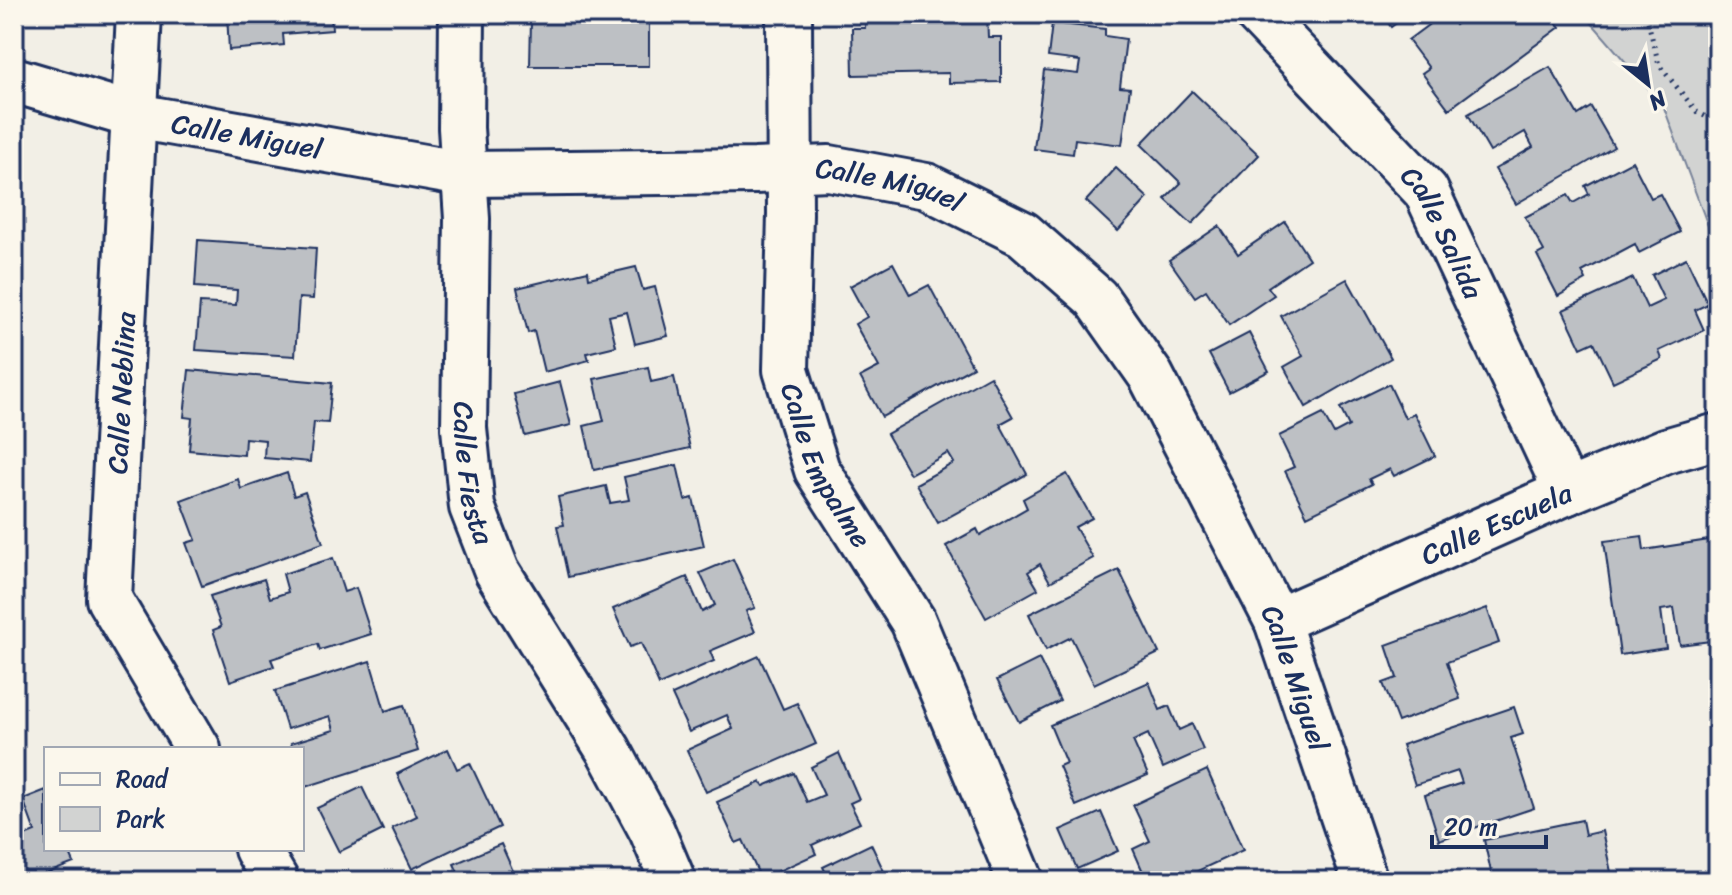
<svg xmlns="http://www.w3.org/2000/svg" width="1732" height="895" font-family="Sriracha,sans-serif">
	<rect width="100%" height="100%" fill="#f2efe6"/>
	<filter id="ink" filterUnits="userSpaceOnUse"><feTurbulence type="fractalNoise" baseFrequency=".0125" numOctaves="2"/><feDisplacementMap in="SourceGraphic" scale="16" xChannelSelector="R" yChannelSelector="G"/><feConvolveMatrix kernelMatrix="1 2 1 2 8 2 1 2 1" color-interpolation-filters="sRGB"/></filter>
	<g filter="url(#ink)">
		<!-- green -->
		<polygon fill="#d2d3d2" stroke="#768198" stroke-width="2" points="1584,14 1718,14 1718,253 1663,105"/>
		<!-- building -->
		<g fill="#bdc0c4" stroke="#1b2f5e" stroke-width="2">
			<polygon points="227,14 331,14 332,30 283,34 284,45 229,50"/>
			<polygon points="578,14 633,14 633,18 649,17 649,66 530,66 531,21 578,21"/>
			<polygon points="865,14 915,14 916,19 934,19 934,14 987,14 988,37 1001,37 1001,82 949,83 949,73 853,75 852,28 865,28"/>
			<polygon points="1382,14 1408,14 1391,27"/>
			<polygon points="1443,14 1448,14 1455,25 1468,14 1550,14 1560,27 1449,109 1422,73 1429,68 1408,40"/>
			<polygon points="1052,23 1105,29 1105,36 1126,39 1120,87 1130,88 1122,145 1075,139 1073,154 1034,149 1044,70 1078,74 1080,61 1048,57"/>
			<polygon points="1550,67 1578,115 1591,107 1614,147 1516,204 1495,169 1533,147 1525,132 1490,152 1468,114"/>
			<polygon points="1192,91 1259,155 1192,224 1165,199 1181,183 1141,144"/>
			<polygon points="1632,161 1651,198 1660,194 1680,232 1639,253 1635,244 1582,272 1586,280 1558,296 1537,255 1544,251 1525,217 1568,195 1573,203 1589,194 1585,186"/>
			<polygon points="1116,168 1148,198 1118,231 1086,201"/>
			<polygon points="1285,222 1309,259 1268,287 1274,295 1229,325 1206,290 1195,297 1169,260 1219,226 1238,254"/>
			<polygon points="198,240 316,248 313,299 299,298 295,356 196,350 200,303 236,305 237,290 195,287"/>
			<polygon points="1686,258 1708,304 1695,310 1704,330 1659,351 1662,359 1613,382 1594,342 1581,348 1563,310 1633,278 1647,308 1664,300 1652,275"/>
			<polygon points="893,263 910,295 929,285 973,367 882,417 860,377 879,367 855,324 867,317 850,286"/>
			<polygon points="636,267 643,290 655,287 668,336 635,344 627,312 609,316 616,346 587,353 589,360 544,372 534,331 528,333 517,288 588,271 589,278"/>
			<polygon points="1347,279 1391,358 1306,407 1284,367 1303,356 1281,316"/>
			<polygon points="1249,333 1269,371 1229,392 1209,354"/>
			<polygon points="648,367 651,382 674,377 690,448 594,470 584,426 604,421 594,379"/>
			<polygon points="189,370 332,383 328,423 314,422 310,462 264,458 265,440 245,438 244,455 189,450 192,418 184,417"/>
			<polygon points="990,376 1013,417 1000,424 1027,474 938,523 916,484 954,463 948,453 910,474 887,434"/>
			<polygon points="560,382 571,425 525,436 514,394"/>
			<polygon points="1389,384 1405,418 1414,413 1435,456 1394,476 1390,469 1369,479 1372,484 1307,516 1285,471 1294,467 1279,436 1323,414 1334,434 1349,426 1340,408"/>
			<polygon points="677,465 685,500 693,498 704,546 568,577 557,526 564,525 558,497 606,486 610,503 629,500 624,477"/>
			<polygon points="287,473 294,496 305,492 323,543 202,586 186,543 196,540 181,500 238,479 241,489"/>
			<polygon points="1067,474 1092,518 1075,527 1093,558 1050,582 1040,564 1028,572 1038,589 986,618 946,546 977,529 980,535 1027,508 1023,499"/>
			<polygon points="1642,536 1644,550 1709,540 1718,602 1718,640 1680,645 1674,608 1661,610 1666,648 1620,655 1604,541"/>
			<polygon points="333,558 344,592 356,588 371,634 320,650 318,644 271,659 274,666 230,681 213,630 221,627 210,596 264,579 270,598 288,592 283,574"/>
			<polygon points="733,559 755,608 746,611 755,632 710,651 714,661 659,685 641,643 630,647 613,609 687,577 702,612 715,605 700,573"/>
			<polygon points="1119,570 1159,653 1094,684 1071,637 1046,650 1029,614"/>
			<polygon points="1487,608 1499,643 1447,662 1460,699 1398,722 1383,683 1397,678 1386,645"/>
			<polygon points="759,656 783,709 797,703 816,744 706,792 687,750 733,729 727,715 689,732 672,695"/>
			<polygon points="1039,659 1060,701 1019,722 997,680"/>
			<polygon points="370,661 385,711 404,705 418,751 305,787 302,778 302,749 293,749 291,743 334,730 330,716 287,729 275,691"/>
			<polygon points="1149,682 1160,710 1169,706 1179,730 1192,724 1203,750 1163,768 1148,734 1133,741 1148,775 1076,806 1059,766 1066,763 1050,725"/>
			<polygon points="1514,707 1523,734 1511,738 1534,808 1439,840 1425,795 1462,783 1458,771 1415,785 1402,745"/>
			<polygon points="448,749 457,769 470,763 500,827 412,869 392,828 417,816 397,774"/>
			<polygon points="839,753 859,799 850,803 860,823 812,845 816,854 761,879 743,840 736,843 717,802 761,782 764,786 794,773 807,802 824,795 811,767"/>
			<polygon points="1207,770 1243,850 1176,881 1147,881 1133,849 1150,841 1133,805"/>
			<polygon points="362,787 383,830 339,852 317,808"/>
			<polygon points="46,790 46,849 68,849 74,863 27,881 14,881 14,821 20,838 35,832 23,799"/>
			<polygon points="1101,812 1118,851 1077,869 1060,830"/>
			<polygon points="1582,820 1585,835 1602,831 1613,881 1516,881 1516,878 1493,881 1484,840"/>
			<polygon points="501,844 517,880 527,875 529,881 462,881 454,864"/>
			<polygon points="871,844 888,880 898,876 900,881 830,881 823,867"/>
		</g>
		<g fill="none" stroke-linecap="round" stroke-linejoin="round">
			<!-- minor casing -->
			<g stroke="#1b2f5e" stroke-width="50">
				<g id="minor">
					<polyline points="139,14 109,599 198,749"/>
					<path id="s1" d="M462 14 461 128 467 219 464 428 472 507 497 571 609 751 652 831 673 881"/>
					<path id="s2" d="M789 14 790 214 786 370 817 470 913 621 1021 881"/>
					<path id="s3" d="M1258 14 1426 191 1567 492"/>
					<path id="s4" d="M14 80 135 116 464 174 755 171 829 168 926 186 1023 234 1096 298 1151 376 1277 621 1365 881"/>
					<path id="s5" d="M1277 621 1567 492 1666 451 1718 436"/>
					<polyline points="257,849 276,881"/>
				</g>
			</g>
			<!-- path -->
			<polyline stroke="#1b2f5e" stroke-width="5" stroke-dasharray="2 6" stroke-linecap="butt" points="1646,14 1659,65 1697,112 1718,123"/>
			<!-- minor -->
			<use href="#minor" stroke="#fbf7ec" stroke-width="44"/>
		</g>
	</g>
	<g text-anchor="middle" stroke-width="8" stroke-linejoin="round" paint-order="stroke">
		<!-- street labels -->
		<g font-size="28" fill="#1b2f5e" stroke="#fbf7ec">
			<text dy="10" stroke="none"><textPath href="#s4" startOffset="240">Calle Miguel</textPath></text>
			<text dy="10" stroke="none"><textPath href="#s4" startOffset="888">Calle Miguel</textPath></text>
			<text dy="10" stroke="none"><textPath href="#s3" startOffset="288">Calle Salida</textPath></text>
			<text transform="translate(121 393) rotate(-87)" y="10">Calle Neblina</text>
			<text dy="10" stroke="none"><textPath href="#s2" startOffset="460">Calle Empalme</textPath></text>
			<text dy="10" stroke="none"><textPath href="#s1" startOffset="460">Calle Fiesta</textPath></text>
			<text dy="10" stroke="none"><textPath href="#s5" startOffset="240">Calle Escuela</textPath></text>
			<text dy="10" stroke="none"><textPath href="#s4" startOffset="1560">Calle Miguel</textPath></text>
		</g>
	</g>
	<!-- margin -->
	<rect width="1732" height="895" fill="none" stroke="#fbf7ec" stroke-width="48"/>
	<rect x="24" y="24" width="1684" height="847" fill="none" stroke="#1b2f5e" stroke-width="3" filter="url(#ink)"/>
	<!-- legend -->
	<rect x="44" y="747" width="260" height="104" fill="#fbf7ec" stroke="#a1a7b3" stroke-width="2"/>
	<rect x="60" y="773" width="40" height="12" fill="#fbf7ec" stroke="#a1a7b3" stroke-width="2"/>
	<text x="116" y="787" font-size="24" fill="#1b2f5e">Road</text>
	<rect x="60" y="807" width="40" height="24" fill="#d2d3d2" stroke="#a1a7b3" stroke-width="2"/>
	<text x="116" y="827" font-size="24" fill="#1b2f5e">Park</text>
	<!-- north arrow -->
	<g transform="translate(1648 84) rotate(150)" stroke="#fbf7ec" stroke-width="6" paint-order="stroke">
	<path d="M0-6L14 30L0 20L-14 30Z" fill="#1b2f5e"/>
	<text y="-12" font-size="22" font-weight="bold" text-anchor="middle" fill="#1b2f5e">N</text>
	</g>
	<!-- scale -->
	<path d="M1432 835v12h114v-12" fill="none" stroke="#1b2f5e" stroke-width="4"/>
	<text x="1444" y="835" font-size="24" fill="#1b2f5e" stroke="#fbf7ec" stroke-width="6" paint-order="stroke">20 m</text>
</svg>
